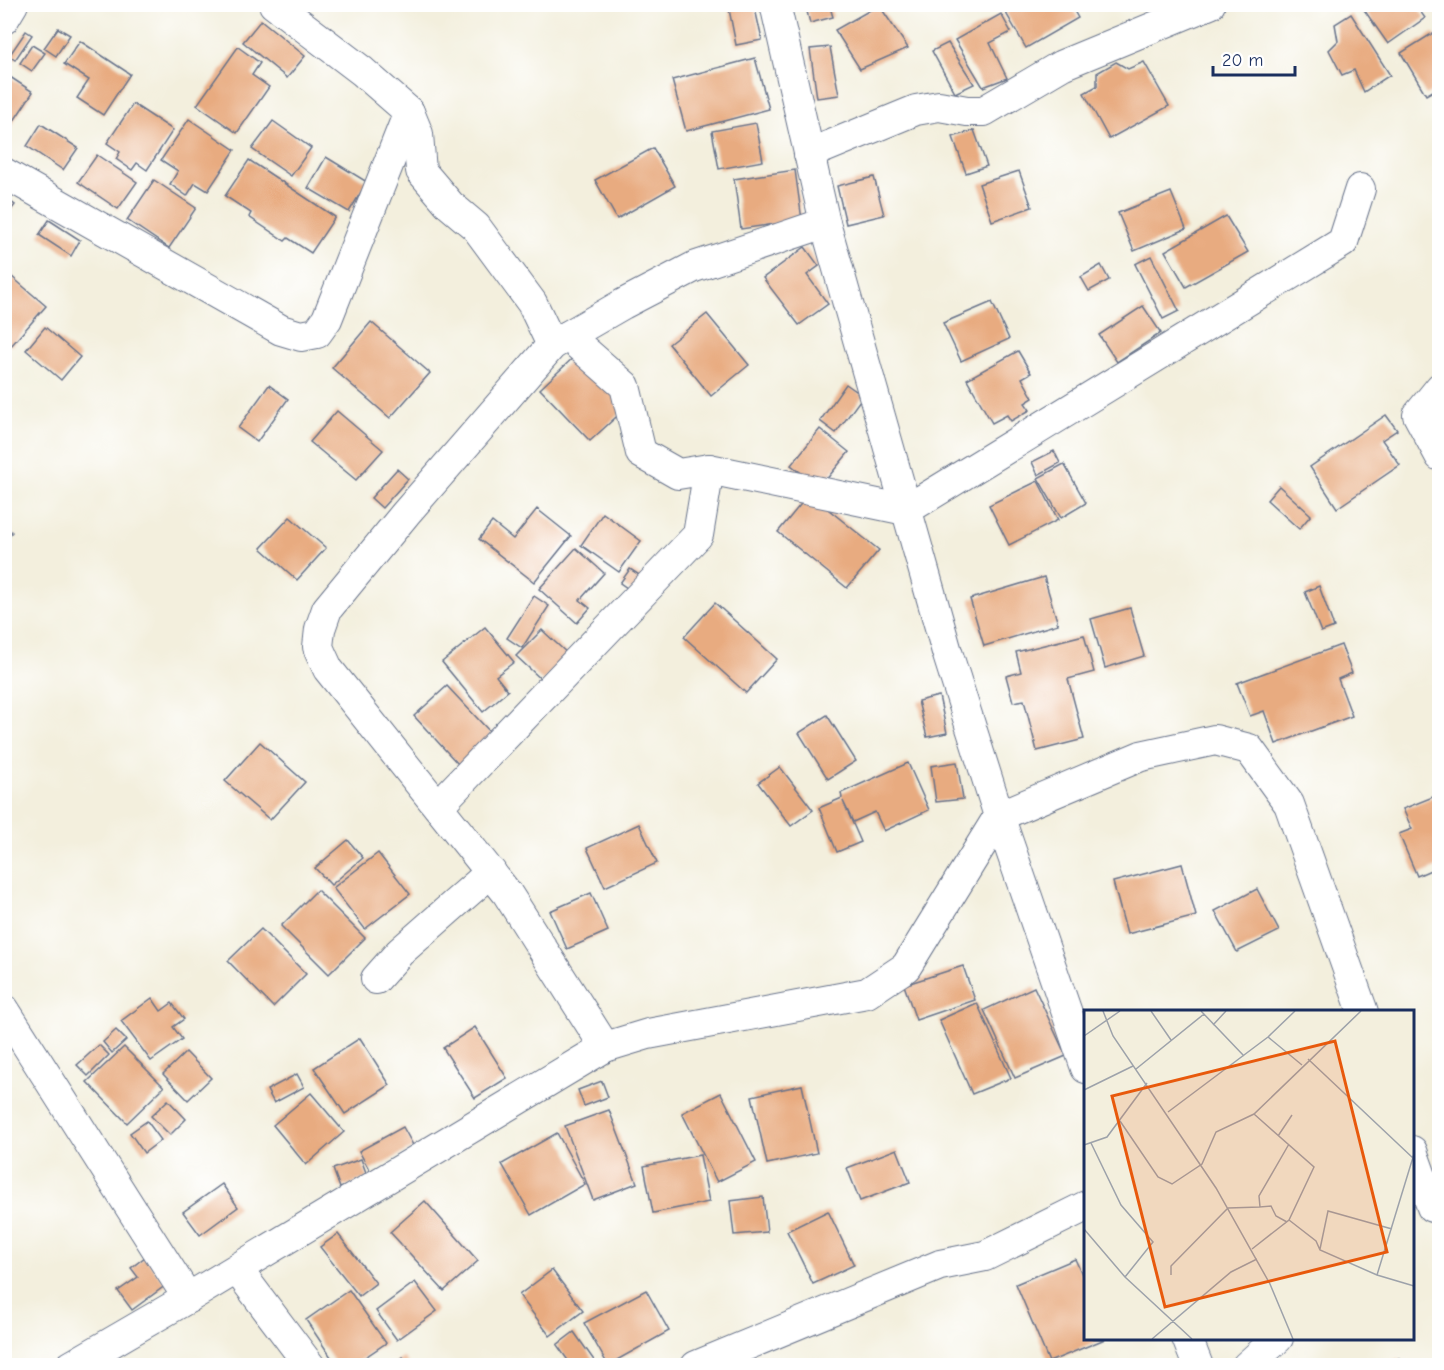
<svg xmlns="http://www.w3.org/2000/svg" width="1444" height="1370" font-family="'Comic Neue',sans-serif">
	<rect width="100%" height="100%" fill="#fff"/>
	<filter id="ink" filterUnits="userSpaceOnUse"><feTurbulence type="fractalNoise" baseFrequency=".0167" numOctaves="2"/><feDisplacementMap in="SourceGraphic" scale="12" xChannelSelector="R" yChannelSelector="G"/><feConvolveMatrix kernelMatrix="1 2 1 2 8 2 1 2 1" color-interpolation-filters="sRGB"/></filter>
	<filter id="wash" filterUnits="userSpaceOnUse"><feTurbulence type="fractalNoise" baseFrequency=".008" numOctaves="4" result="noise"/><feDisplacementMap in="SourceGraphic" scale="24" xChannelSelector="R" yChannelSelector="G"/><feGaussianBlur stdDeviation="1.35" result="paint"/><feColorMatrix in="noise" values="0 0 0 0 0 0 0 0 0 0 0 0 0 0 0 0 0 1.4 0 .05"/><feComposite in="paint" operator="in"/></filter>
	<g filter="url(#wash)">
		<rect width="100%" height="100%" fill="#f3efdd"/>
		<g id="blocks">
			<!-- building -->
			<g fill="#e8ab80">
				<polygon points="728,4 754,4 762,40 736,45"/>
				<polygon points="805,4 829,4 833,17 810,23"/>
				<polygon points="1020,4 1070,4 1078,18 1026,48 1006,13"/>
				<polygon points="1360,4 1415,4 1425,18 1388,44"/>
				<polygon points="879,5 908,48 860,69 835,30"/>
				<polygon points="1001,14 1011,32 990,43 1007,78 983,87 955,40"/>
				<polygon points="1351,14 1390,75 1364,92 1354,70 1342,75 1329,50 1338,41 1335,24"/>
				<polygon points="261,20 305,56 287,78 243,42"/>
				<polygon points="58,28 70,35 56,56 44,48"/>
				<polygon points="26,31 32,35 15,60 9,56"/>
				<polygon points="1433,33 1440,43 1440,87 1426,95 1401,53"/>
				<polygon points="80,41 130,74 103,115 77,98 89,80 64,64"/>
				<polygon points="948,43 974,84 955,93 932,51"/>
				<polygon points="32,45 45,53 32,71 20,63"/>
				<polygon points="238,47 260,63 252,75 269,87 237,133 197,105"/>
				<polygon points="830,47 839,95 817,98 810,49"/>
				<polygon points="755,58 769,109 686,131 672,80"/>
				<polygon points="1116,62 1128,69 1144,62 1169,106 1109,139 1084,93 1097,86 1097,73"/>
				<polygon points="4,73 33,92 6,133 4,132"/>
				<polygon points="133,104 173,130 147,170 137,163 132,170 116,159 120,152 107,143"/>
				<polygon points="189,119 235,150 208,191 195,183 187,196 170,184 178,171 161,160"/>
				<polygon points="273,121 311,148 291,176 252,149"/>
				<polygon points="756,123 763,161 719,169 712,131"/>
				<polygon points="41,124 78,148 63,170 27,146"/>
				<polygon points="974,130 987,166 966,173 953,137"/>
				<polygon points="653,148 675,186 617,219 595,180"/>
				<polygon points="97,155 137,182 118,209 78,182"/>
				<polygon points="326,157 367,182 349,212 308,188"/>
				<polygon points="249,160 335,217 311,253 288,238 285,241 249,217 251,213 225,196"/>
				<polygon points="795,170 802,220 741,229 734,179"/>
				<polygon points="1019,171 1032,207 992,221 979,184"/>
				<polygon points="874,177 884,215 846,224 837,186"/>
				<polygon points="154,180 196,208 169,248 127,220"/>
				<polygon points="1171,192 1186,229 1134,251 1118,213"/>
				<polygon points="4,197 15,205 4,219"/>
				<polygon points="1226,216 1248,252 1186,287 1165,251"/>
				<polygon points="49,220 80,240 71,256 39,235"/>
				<polygon points="805,247 819,266 807,275 828,304 799,325 763,278"/>
				<polygon points="1151,256 1179,311 1163,319 1135,264"/>
				<polygon points="1101,265 1109,280 1089,291 1081,277"/>
				<polygon points="4,270 46,306 11,346 4,340"/>
				<polygon points="992,302 1009,339 961,361 943,323"/>
				<polygon points="1143,306 1161,333 1117,362 1099,335"/>
				<polygon points="707,314 749,365 711,396 669,344"/>
				<polygon points="371,322 430,373 390,418 332,368"/>
				<polygon points="45,327 80,357 61,380 26,350"/>
				<polygon points="1018,351 1031,373 1022,378 1033,398 1025,403 1030,410 1011,421 1007,415 992,423 967,379"/>
				<polygon points="577,354 627,407 590,441 540,389"/>
				<polygon points="846,384 863,396 836,433 820,421"/>
				<polygon points="269,385 288,399 257,442 238,428"/>
				<polygon points="337,411 383,450 356,480 310,442"/>
				<polygon points="1386,415 1397,430 1382,440 1400,465 1337,508 1310,467"/>
				<polygon points="820,429 849,452 820,487 791,465"/>
				<polygon points="1054,451 1060,463 1038,475 1032,462"/>
				<polygon points="1064,464 1086,503 1061,518 1038,478"/>
				<polygon points="397,469 408,479 382,508 371,498"/>
				<polygon points="1038,481 1058,520 1009,545 989,505"/>
				<polygon points="1279,486 1311,515 1299,529 1267,500"/>
				<polygon points="809,494 879,550 847,588 778,532"/>
				<polygon points="537,509 571,536 534,582 479,539 492,522 513,539"/>
				<polygon points="603,513 641,541 619,572 581,545"/>
				<polygon points="290,517 326,548 297,580 261,548"/>
				<polygon points="4,525 12,532 4,541"/>
				<polygon points="576,548 604,573 580,600 590,608 577,623 539,589"/>
				<polygon points="630,569 647,580 637,595 620,583"/>
				<polygon points="1044,577 1058,624 984,646 970,599"/>
				<polygon points="1319,586 1334,627 1321,632 1305,592"/>
				<polygon points="534,596 549,606 522,648 507,638"/>
				<polygon points="715,603 777,659 746,693 684,637"/>
				<polygon points="1130,608 1144,656 1105,668 1091,619"/>
				<polygon points="485,627 514,662 496,676 508,691 483,712 442,662"/>
				<polygon points="542,630 569,655 543,681 516,656"/>
				<polygon points="1084,635 1094,672 1068,679 1084,739 1037,751 1024,700 1013,702 1006,676 1021,672 1016,652"/>
				<polygon points="1341,645 1352,673 1338,679 1352,716 1276,744 1264,711 1250,716 1237,683"/>
				<polygon points="447,686 492,734 459,765 414,716"/>
				<polygon points="939,696 947,733 927,737 918,701"/>
				<polygon points="827,715 856,761 828,779 799,733"/>
				<polygon points="260,742 305,782 270,820 225,781"/>
				<polygon points="957,762 963,799 936,802 931,766"/>
				<polygon points="908,763 929,810 884,831 875,812 853,822 843,801 861,842 837,852 819,808 842,798 841,793"/>
				<polygon points="780,767 813,810 791,826 758,783"/>
				<polygon points="1440,794 1440,866 1417,876 1399,834 1412,829 1403,809"/>
				<polygon points="639,824 657,863 605,887 587,848"/>
				<polygon points="348,840 363,858 331,885 315,868"/>
				<polygon points="378,853 410,894 365,929 333,888"/>
				<polygon points="1182,864 1196,916 1127,934 1113,882"/>
				<polygon points="1257,889 1279,931 1237,952 1215,911"/>
				<polygon points="317,890 365,938 329,974 281,926"/>
				<polygon points="591,893 608,931 567,949 550,911"/>
				<polygon points="261,929 306,974 273,1007 228,961"/>
				<polygon points="963,966 975,1000 916,1020 904,985"/>
				<polygon points="1034,987 1066,1056 1015,1078 984,1010"/>
				<polygon points="152,998 161,1011 172,1003 184,1019 173,1027 182,1039 151,1061 121,1021"/>
				<polygon points="977,1003 1011,1078 972,1094 939,1020"/>
				<polygon points="475,1027 507,1078 475,1098 443,1048"/>
				<polygon points="116,1030 126,1040 112,1053 103,1042"/>
				<polygon points="360,1038 390,1085 345,1114 314,1068"/>
				<polygon points="99,1045 109,1055 88,1076 77,1065"/>
				<polygon points="124,1047 164,1087 127,1123 87,1082"/>
				<polygon points="186,1052 211,1078 188,1100 163,1074"/>
				<polygon points="297,1074 304,1087 274,1103 267,1090"/>
				<polygon points="602,1081 608,1097 584,1106 578,1090"/>
				<polygon points="802,1085 817,1153 767,1164 752,1096"/>
				<polygon points="311,1093 344,1132 306,1165 273,1125"/>
				<polygon points="721,1093 756,1162 717,1182 682,1113"/>
				<polygon points="168,1100 186,1119 170,1135 151,1116"/>
				<polygon points="609,1110 637,1183 593,1200 565,1126"/>
				<polygon points="147,1121 161,1140 144,1153 130,1133"/>
				<polygon points="403,1127 414,1147 370,1171 359,1151"/>
				<polygon points="557,1133 585,1184 531,1215 502,1164"/>
				<polygon points="897,1149 910,1182 860,1201 847,1168"/>
				<polygon points="700,1155 709,1202 653,1213 644,1166"/>
				<polygon points="361,1159 368,1178 340,1188 333,1169"/>
				<polygon points="222,1184 238,1207 200,1235 183,1212"/>
				<polygon points="763,1197 767,1232 734,1235 730,1201"/>
				<polygon points="425,1201 478,1261 444,1291 390,1232"/>
				<polygon points="828,1211 854,1265 813,1284 787,1231"/>
				<polygon points="338,1234 376,1283 359,1296 320,1247"/>
				<polygon points="145,1257 166,1285 132,1310 118,1291 138,1277 131,1268"/>
				<polygon points="1075,1259 1086,1283 1086,1338 1105,1339 1049,1362 1016,1284"/>
				<polygon points="552,1270 583,1311 550,1336 519,1295"/>
				<polygon points="415,1282 437,1311 397,1340 376,1311"/>
				<polygon points="349,1290 386,1343 352,1366 337,1366 306,1320"/>
				<polygon points="646,1290 669,1331 608,1365 584,1323"/>
				<polygon points="574,1332 598,1366 572,1366 557,1345"/>
				<polygon points="403,1357 410,1366 392,1366"/>
				<polygon points="1399,1358 1402,1365 1383,1365"/>
			</g>
		</g>
	</g>
	<g filter="url(#ink)">
		<use href="#blocks" fill-opacity="0" stroke="#67728a" stroke-width="1.5"/>
		<g fill="none" stroke-linecap="round" stroke-linejoin="round">
			<!-- minor casing -->
			<g stroke="#67728a" stroke-width="32">
				<g id="minor">
					<polyline points="274,4 362,71 409,112 418,134 421,171 450,205 476,227 532,303 552,345"/>
					<polyline points="775,4 825,223 947,652 999,816 1086,1068"/>
					<polyline points="4,19 13,4"/>
					<polyline points="809,154 916,110 939,106 967,111 984,111 1062,65 1210,4"/>
					<polyline points="4,173 281,330 301,336 317,333 327,319 409,112"/>
					<polyline points="1440,388 1418,415 1440,456"/>
					<polyline points="709,469 906,510 1343,242 1360,189"/>
					<polyline points="438,806 698,535 709,469 678,474 641,453 625,386 568,336"/>
					<polyline points="376,979 400,952 491,872"/>
					<polyline points="4,1009 188,1298"/>
					<polyline points="605,1047 507,893 328,669 318,647 320,629 327,609 406,513 552,345 623,304 694,267 825,223"/>
					<polyline points="1412,1151 1432,1207"/>
					<polyline points="237,1269 310,1366"/>
					<polyline points="1187,1338 1198,1366"/>
					<polyline points="71,1366 188,1298 605,1047 648,1034 867,993 906,967 999,816 1141,756 1215,740 1249,749 1289,804 1363,1012"/>
					<polyline points="696,1366 940,1265 985,1256 1086,1206"/>
					<polyline points="1247,1366 1278,1338"/>
				</g>
			</g>
			<!-- minor -->
			<use href="#minor" stroke="#fff" stroke-width="30"/>
		</g>
	</g>
	<!-- overview -->
	<g transform="translate(1084 1010)">
		<rect width="330" height="330" fill="#f3efdd"/>
		<path fill="none" stroke="#9da2aa" stroke-width="1.5" d="M19 1 29 26 132 178 186 274 209 329M67 1 87 30M117 1 160 46M129 15 142 1M0 26 36 1M184 27 218 55M224 49 330 149M52 59 120 4M0 80 49 56M84 102 184 27 211 1M36 111 74 167 88 174 118 154 132 122 170 104 277 1M194 126 208 105M7 133 37 195 69 232 41 267M0 135 23 127 63 73M205 210 232 231 236 240 293 265 330 276M203 212 192 206 187 196 176 197 175 186 205 134M0 219 41 267 108 329M168 239 205 210 230 157 170 104M236 239 244 201 308 219M87 265V256L144 198 176 197M293 265 330 144M68 329 147 262 173 249"/>
		<path fill="#e8590c" fill-opacity="0.15" stroke="#e8590c" stroke-width="3" d="M251 31 303 242 81 297 28 86Z"/>
		<rect width="330" height="330" fill="none" stroke="#1b2f5e" stroke-width="3"/>
	</g>
	<!-- margin -->
	<rect width="1444" height="1370" fill="none" stroke="#fff" stroke-width="24"/>
	<!-- scale -->
	<path d="M1213 66v9h82v-9" fill="none" stroke="#1b2f5e" stroke-width="3"/>
	<text x="1222" y="66" font-size="18" fill="#1b2f5e" stroke="#ffffff" stroke-width="4.5" paint-order="stroke">20 m</text>
</svg>
